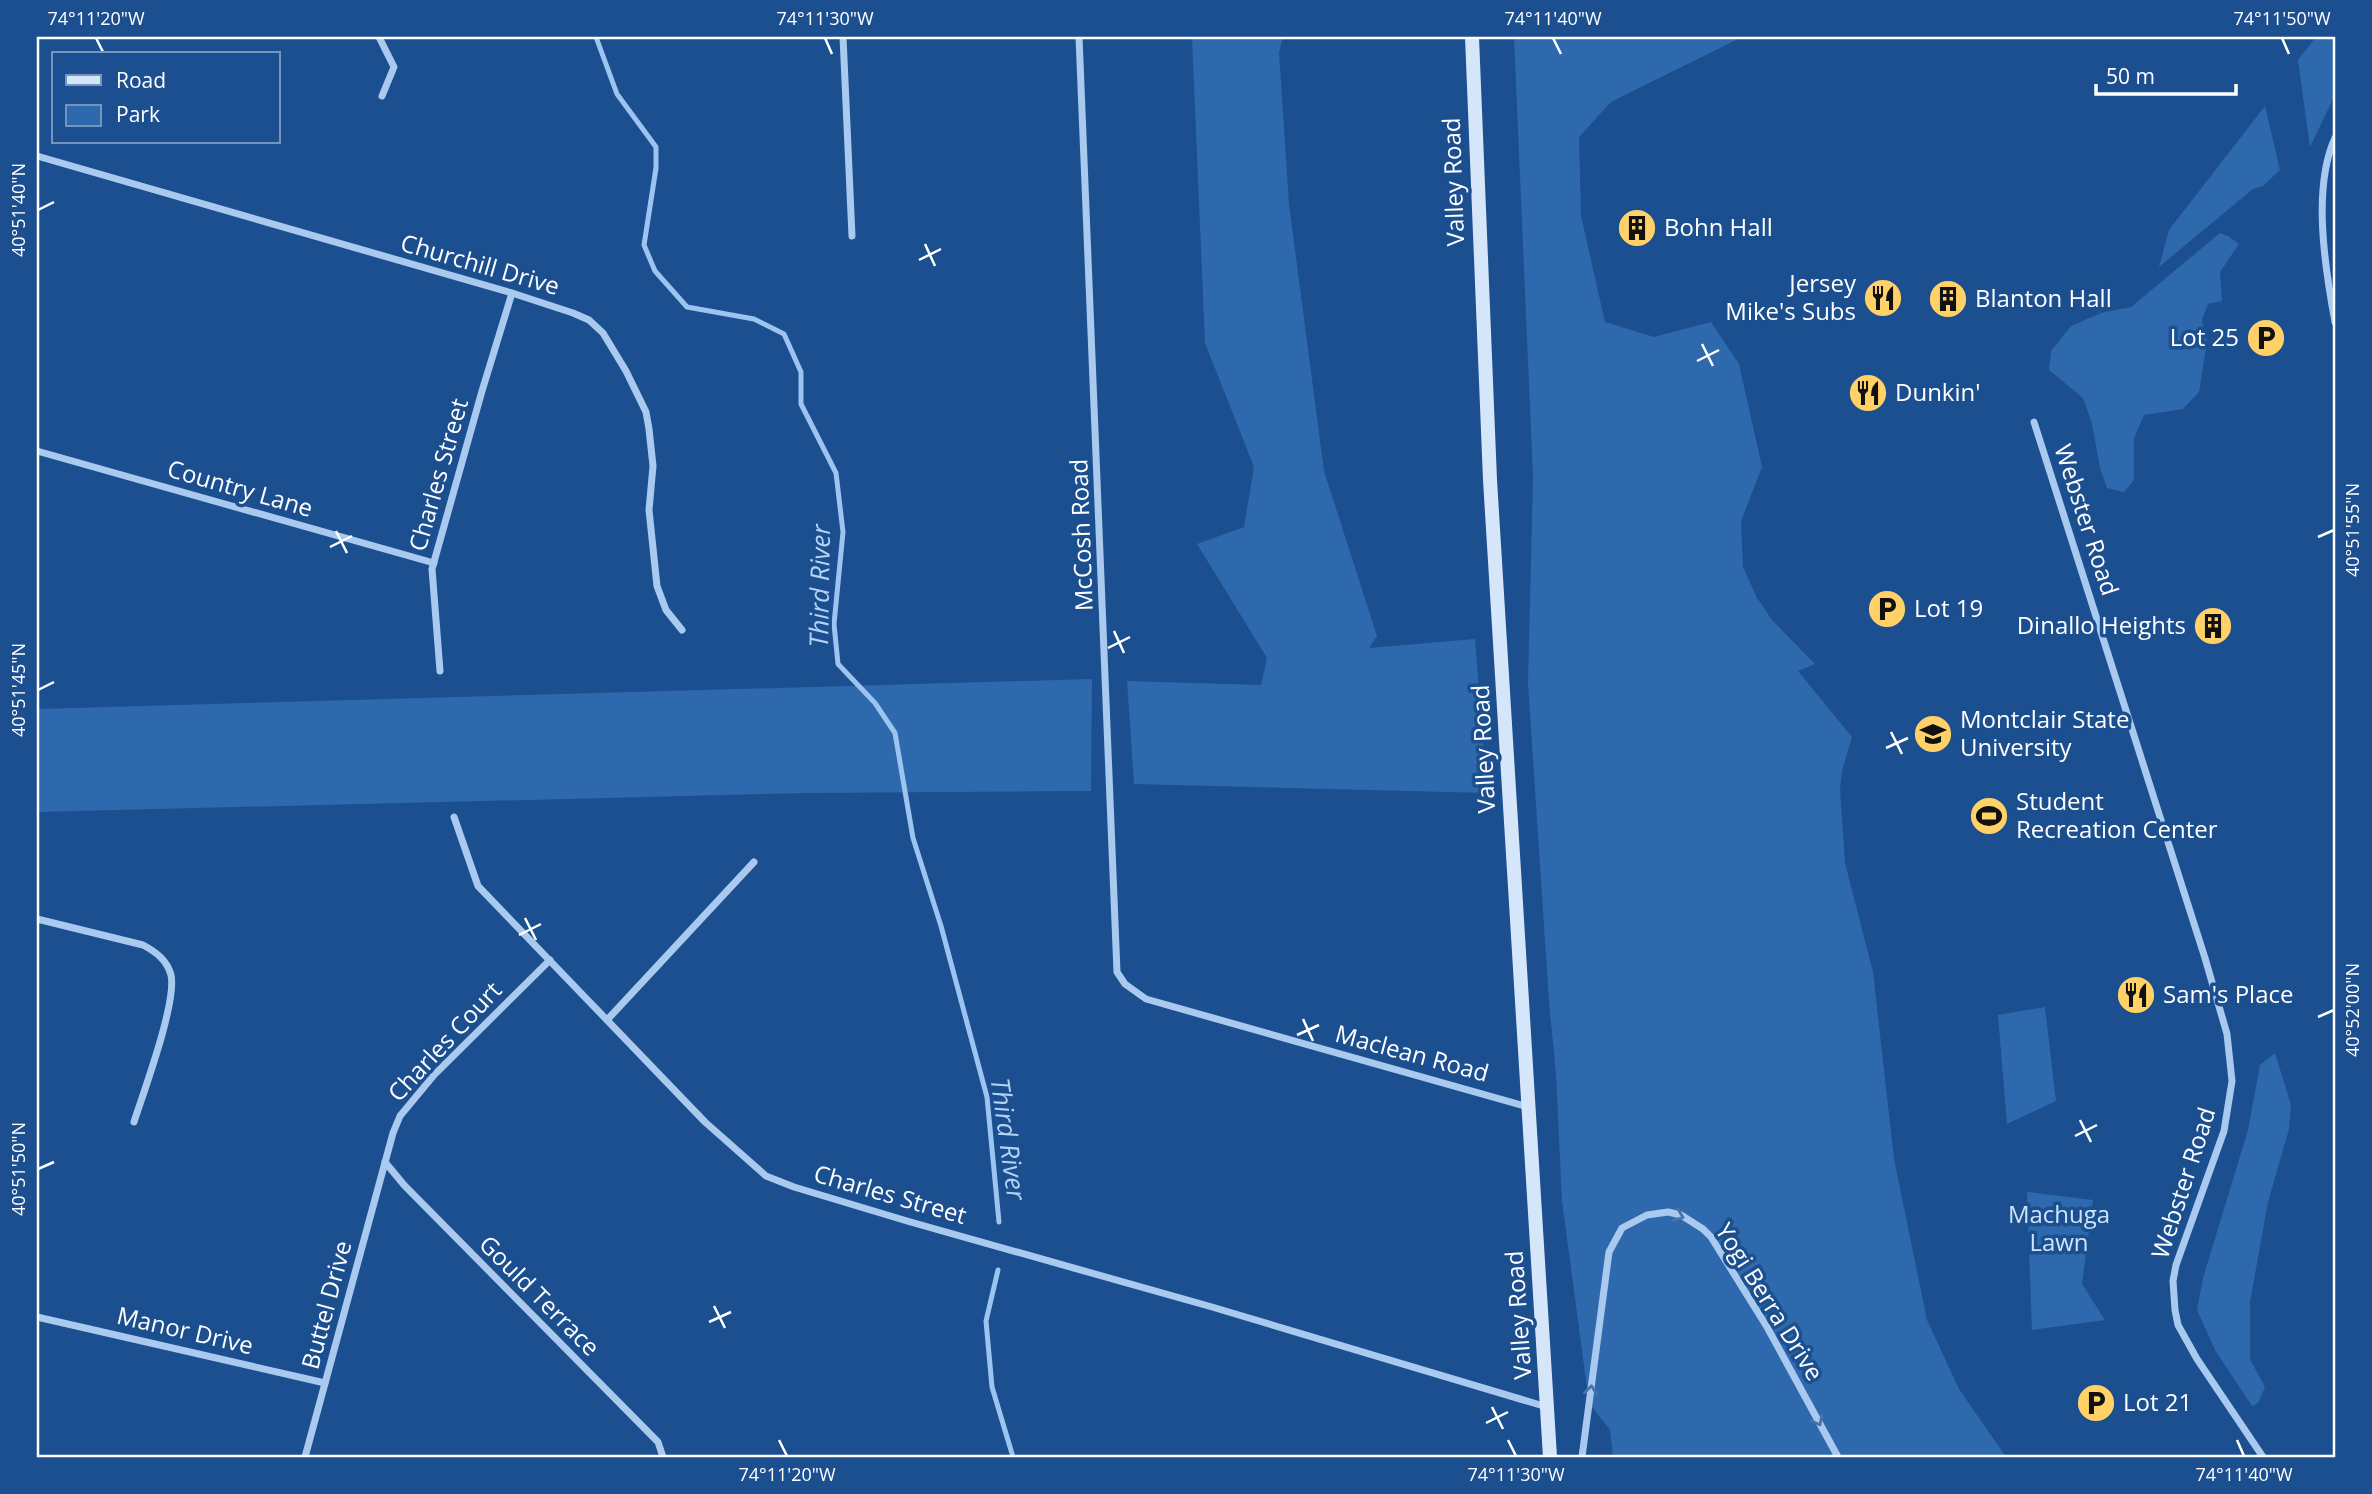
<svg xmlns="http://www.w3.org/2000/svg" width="2372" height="1494" font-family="'Open Sans',sans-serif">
	<rect width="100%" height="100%" fill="#1b4f8f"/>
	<!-- green -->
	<g fill="#2e69ad">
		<polygon points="1192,37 1283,37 1279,52 1289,204 1324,471 1377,636 1369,648 1475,639 1487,793 1134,784 1127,681 1261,685 1267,658 1197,544 1244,527 1254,467 1205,343"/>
		<polygon points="1514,37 1742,37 1611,102 1579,137 1581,216 1605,322 1654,337 1711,322 1739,364 1762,467 1741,521 1743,567 1757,598 1772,620 1815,664 1798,671 1852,737 1842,771 1840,789 1845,863 1873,972 1894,1159 1927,1320 1959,1389 2006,1457 1613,1457 1610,1430 1589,1403 1562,1201 1556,1074 1549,1002 1528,683 1533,477"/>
		<polygon points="2316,37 2335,37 2335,95 2310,147 2298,60"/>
		<polygon points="2265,106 2280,170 2263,186 2253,189 2159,267 2169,230"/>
		<polygon points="2220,233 2228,236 2239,244 2220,272 2222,301 2208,304 2202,320 2207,342 2199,392 2183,409 2144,415 2134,438 2134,480 2124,492 2107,488 2100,468 2092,424 2083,398 2049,370 2051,351 2071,326 2101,313 2131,307"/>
		<polygon points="1092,679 1091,791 807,793 37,812 37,709"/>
		<polygon points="2045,1007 2056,1101 2007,1124 1998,1015"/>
		<polygon points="2275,1053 2291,1105 2289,1129 2268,1202 2250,1302 2250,1359 2265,1387 2258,1403 2252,1406 2215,1350 2197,1310 2203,1278 2248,1130 2260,1065"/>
		<polygon points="2027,1192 2093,1200 2082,1284 2105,1320 2032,1330"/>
	</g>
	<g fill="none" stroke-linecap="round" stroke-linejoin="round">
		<!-- stream -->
		<g stroke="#9cc4f0" stroke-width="5">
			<polyline points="596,37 617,94 656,147 656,168 644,245 655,271 687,307 754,319 784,334 801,372 801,404 836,473 843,532 834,624 838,664 875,703 895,733 913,838 941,926 987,1097 999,1222"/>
			<polyline points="998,1270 986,1321 992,1387 1013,1457"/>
		</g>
		<!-- minor -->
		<g stroke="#a9c9ee" stroke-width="7">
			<polyline points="379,37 394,67 382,96"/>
			<polyline points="843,37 852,236"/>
			<polyline points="1079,37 1117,972 1125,984 1146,999 1528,1107"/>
			<path d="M2335 138C2312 188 2325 268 2335 322"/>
			<polyline points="37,156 512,293 573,313 589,320 603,333 626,371 646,412 649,429 653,466 649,510 657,586 666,610 682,630"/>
			<polyline points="2034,422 2205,958 2227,1034 2232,1081 2224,1131 2176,1265 2173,1281 2175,1310 2178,1325 2197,1359 2263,1457"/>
			<polyline points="37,451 434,563"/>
			<polyline points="440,671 432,569 482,391 512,293"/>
			<polyline points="454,817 478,886 705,1122 766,1176 794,1187 907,1221 1212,1307 1547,1407"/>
			<path d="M37 919 143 945C156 952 167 960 171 975 177 1002 144 1091 134 1122"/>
			<polyline points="608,1019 754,862"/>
			<polyline points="385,1162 404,1185 658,1442 663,1457"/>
			<polyline points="37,1317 325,1383"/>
			<polyline points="305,1457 393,1133 400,1116 434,1075 550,960"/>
			<polyline points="1582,1457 1609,1252 1622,1228 1647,1215 1668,1212 1681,1215 1703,1229 1711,1237 1767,1327 1838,1457"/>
		</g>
		<!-- secondary -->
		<polyline stroke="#d6e6fa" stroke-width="14" points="1472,37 1490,480 1550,1457"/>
	</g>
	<!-- one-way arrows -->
	<defs><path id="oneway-chevron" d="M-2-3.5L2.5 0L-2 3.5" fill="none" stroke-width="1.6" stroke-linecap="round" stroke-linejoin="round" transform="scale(1.75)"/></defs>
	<g stroke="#4674ac">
		<use href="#oneway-chevron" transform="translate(1679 1216) rotate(21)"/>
		<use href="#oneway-chevron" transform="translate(1591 1390) rotate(-83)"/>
		<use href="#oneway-chevron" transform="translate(1818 1421) rotate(62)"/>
	</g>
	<!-- ticks -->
	<path fill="none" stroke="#fff" stroke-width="2.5" d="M96 38 104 54M825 38 832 54M1553 38 1561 54M2282 38 2289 54M38 210 54 202M925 244 935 266M919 260 941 249M1702 344 1713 366M1697 361 1719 350M336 531 347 553M2318 537 2334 530M330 547 352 536M1114 631 1124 653M1108 648 1130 637M38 690 54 682M1891 732 1902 754M1886 748 1908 738M525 918 536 940M519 935 541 924M2318 1017 2334 1010M1303 1019 1313 1041M1297 1035 1319 1025M2080 1120 2091 1142M2075 1136 2097 1125M38 1169 54 1162M714 1306 725 1328M709 1322 731 1312M1492 1407 1503 1429M1486 1423 1508 1412M779 1440 787 1456M1508 1440 1516 1456M2237 1440 2244 1456"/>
	<!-- icons -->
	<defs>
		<g id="building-disc" transform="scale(2.0125)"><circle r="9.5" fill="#ffd166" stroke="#1b4f8f"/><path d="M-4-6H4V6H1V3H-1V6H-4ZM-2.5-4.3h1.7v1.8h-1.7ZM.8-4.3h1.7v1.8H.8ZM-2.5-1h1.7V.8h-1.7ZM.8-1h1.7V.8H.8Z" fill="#111"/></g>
		<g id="restaurant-disc" transform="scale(2.0125)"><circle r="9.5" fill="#ffd166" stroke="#1b4f8f"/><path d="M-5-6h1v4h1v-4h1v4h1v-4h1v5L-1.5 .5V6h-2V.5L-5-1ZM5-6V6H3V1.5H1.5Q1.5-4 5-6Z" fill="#111"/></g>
		<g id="parking-disc" transform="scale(2.0125)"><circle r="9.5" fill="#ffd166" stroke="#1b4f8f"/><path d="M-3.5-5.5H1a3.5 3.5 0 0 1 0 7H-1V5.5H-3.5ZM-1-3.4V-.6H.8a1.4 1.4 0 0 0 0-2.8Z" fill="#111"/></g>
		<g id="university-disc" transform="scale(2.0125)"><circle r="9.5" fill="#ffd166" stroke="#1b4f8f"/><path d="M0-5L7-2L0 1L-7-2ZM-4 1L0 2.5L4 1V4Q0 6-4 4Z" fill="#111"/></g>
		<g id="stadium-disc" transform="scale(2.0125)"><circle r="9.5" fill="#ffd166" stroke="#1b4f8f"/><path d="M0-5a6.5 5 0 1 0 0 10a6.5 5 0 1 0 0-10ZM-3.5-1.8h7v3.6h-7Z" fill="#111"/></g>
	</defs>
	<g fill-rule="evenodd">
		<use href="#building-disc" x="1637" y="228"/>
		<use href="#restaurant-disc" x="1883" y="298"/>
		<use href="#building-disc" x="1948" y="299"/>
		<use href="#parking-disc" x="2266" y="338"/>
		<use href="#restaurant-disc" x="1868" y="393"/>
		<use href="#parking-disc" x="1887" y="609"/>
		<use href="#building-disc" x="2213" y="626"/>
		<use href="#university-disc" x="1933" y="734"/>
		<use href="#stadium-disc" x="1989" y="816"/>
		<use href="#restaurant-disc" x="2136" y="995"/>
		<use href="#parking-disc" x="2096" y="1403"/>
	</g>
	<g text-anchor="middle" stroke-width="7" stroke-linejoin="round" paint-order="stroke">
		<!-- street labels -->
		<g font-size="24" fill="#fff" stroke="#1b4f8f">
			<text transform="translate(1454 182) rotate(-92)" y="8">Valley Road</text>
			<text transform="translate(480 265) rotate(16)" y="8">Churchill Drive</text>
			<text transform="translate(439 475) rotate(-74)" y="8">Charles Street</text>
			<text transform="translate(240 489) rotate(16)" y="8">Country Lane</text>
			<text transform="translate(2086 520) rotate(72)" y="8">Webster Road</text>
			<text transform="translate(1082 535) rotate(-92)" y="8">McCosh Road</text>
			<text transform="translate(1484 749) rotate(-93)" y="8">Valley Road</text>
			<text transform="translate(445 1042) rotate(-47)" y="8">Charles Court</text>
			<text transform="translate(1412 1054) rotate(15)" y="8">Maclean Road</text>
			<text transform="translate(2184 1183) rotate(-72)" y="8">Webster Road</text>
			<text transform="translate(890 1195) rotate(16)" y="8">Charles Street</text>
			<text transform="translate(539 1296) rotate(45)" y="8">Gould Terrace</text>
			<text transform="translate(1769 1302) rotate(58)" y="8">Yogi Berra Drive</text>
			<text transform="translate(327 1305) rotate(-75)" y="8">Buttel Drive</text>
			<text transform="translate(1519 1315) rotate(-94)" y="8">Valley Road</text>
			<text transform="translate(185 1331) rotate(13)" y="8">Manor Drive</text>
		</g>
		<!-- poi labels -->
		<g font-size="24" fill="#fff" stroke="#1b4f8f" text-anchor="start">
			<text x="1664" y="236">Bohn Hall</text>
			<text x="1856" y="292" text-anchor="end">Jersey<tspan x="1856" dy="28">Mike's Subs</tspan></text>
			<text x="1975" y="307">Blanton Hall</text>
			<text x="2239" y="346" text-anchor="end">Lot 25</text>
			<text x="1895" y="401">Dunkin'</text>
			<text x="1914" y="617">Lot 19</text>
			<text x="2186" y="634" text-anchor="end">Dinallo Heights</text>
			<text x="1960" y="728">Montclair State<tspan x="1960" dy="28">University</tspan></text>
			<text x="2016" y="810">Student<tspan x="2016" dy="28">Recreation Center</tspan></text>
			<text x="2163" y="1003">Sam's Place</text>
			<text x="2123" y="1411">Lot 21</text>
		</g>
		<!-- park labels -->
		<g font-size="24" fill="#cfe3fa" stroke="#1b4f8f">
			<text x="2059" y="1223">Machuga<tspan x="2059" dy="28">Lawn</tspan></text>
		</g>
		<!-- water labels -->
		<g font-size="26" font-style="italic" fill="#b5d3f5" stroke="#1b4f8f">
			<text transform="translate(820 586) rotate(-89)" y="9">Third River</text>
			<text transform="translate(1008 1139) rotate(82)" y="9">Third River</text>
		</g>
	</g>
	<!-- border -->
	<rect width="2372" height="1494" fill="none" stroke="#1b4f8f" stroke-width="77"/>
	<!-- legend -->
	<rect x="52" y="52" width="228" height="91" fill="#1b4f8f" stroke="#7695bc" stroke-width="2"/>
	<rect x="66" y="75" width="35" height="10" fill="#d6e6fa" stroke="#7695bc" stroke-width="2"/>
	<text x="116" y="88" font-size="21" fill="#ffffff">Road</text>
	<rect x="66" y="105" width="35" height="21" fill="#2e69ad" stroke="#7695bc" stroke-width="2"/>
	<text x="116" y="122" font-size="21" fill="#ffffff">Park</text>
	<!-- scale -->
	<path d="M2096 84v10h140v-10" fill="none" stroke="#ffffff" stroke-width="3.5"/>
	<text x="2106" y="84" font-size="21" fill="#ffffff" stroke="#1b4f8f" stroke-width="5" paint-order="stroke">50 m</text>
	<rect x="38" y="38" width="2296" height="1418" fill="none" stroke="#fff" stroke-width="2.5"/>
	<g font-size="18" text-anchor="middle" fill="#fff">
		<text x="96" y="25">74°11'20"W</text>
		<text x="825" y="25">74°11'30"W</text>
		<text x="1553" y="25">74°11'40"W</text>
		<text x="2282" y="25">74°11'50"W</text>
		<text transform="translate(19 210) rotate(-90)" y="6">40°51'40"N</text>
		<text transform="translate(2353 530) rotate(-90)" y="6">40°51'55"N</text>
		<text transform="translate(19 690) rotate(-90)" y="6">40°51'45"N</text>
		<text transform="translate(2353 1010) rotate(-90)" y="6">40°52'00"N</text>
		<text transform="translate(19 1169) rotate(-90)" y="6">40°51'50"N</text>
		<text x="787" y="1481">74°11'20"W</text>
		<text x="1516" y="1481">74°11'30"W</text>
		<text x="2244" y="1481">74°11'40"W</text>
	</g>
</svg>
